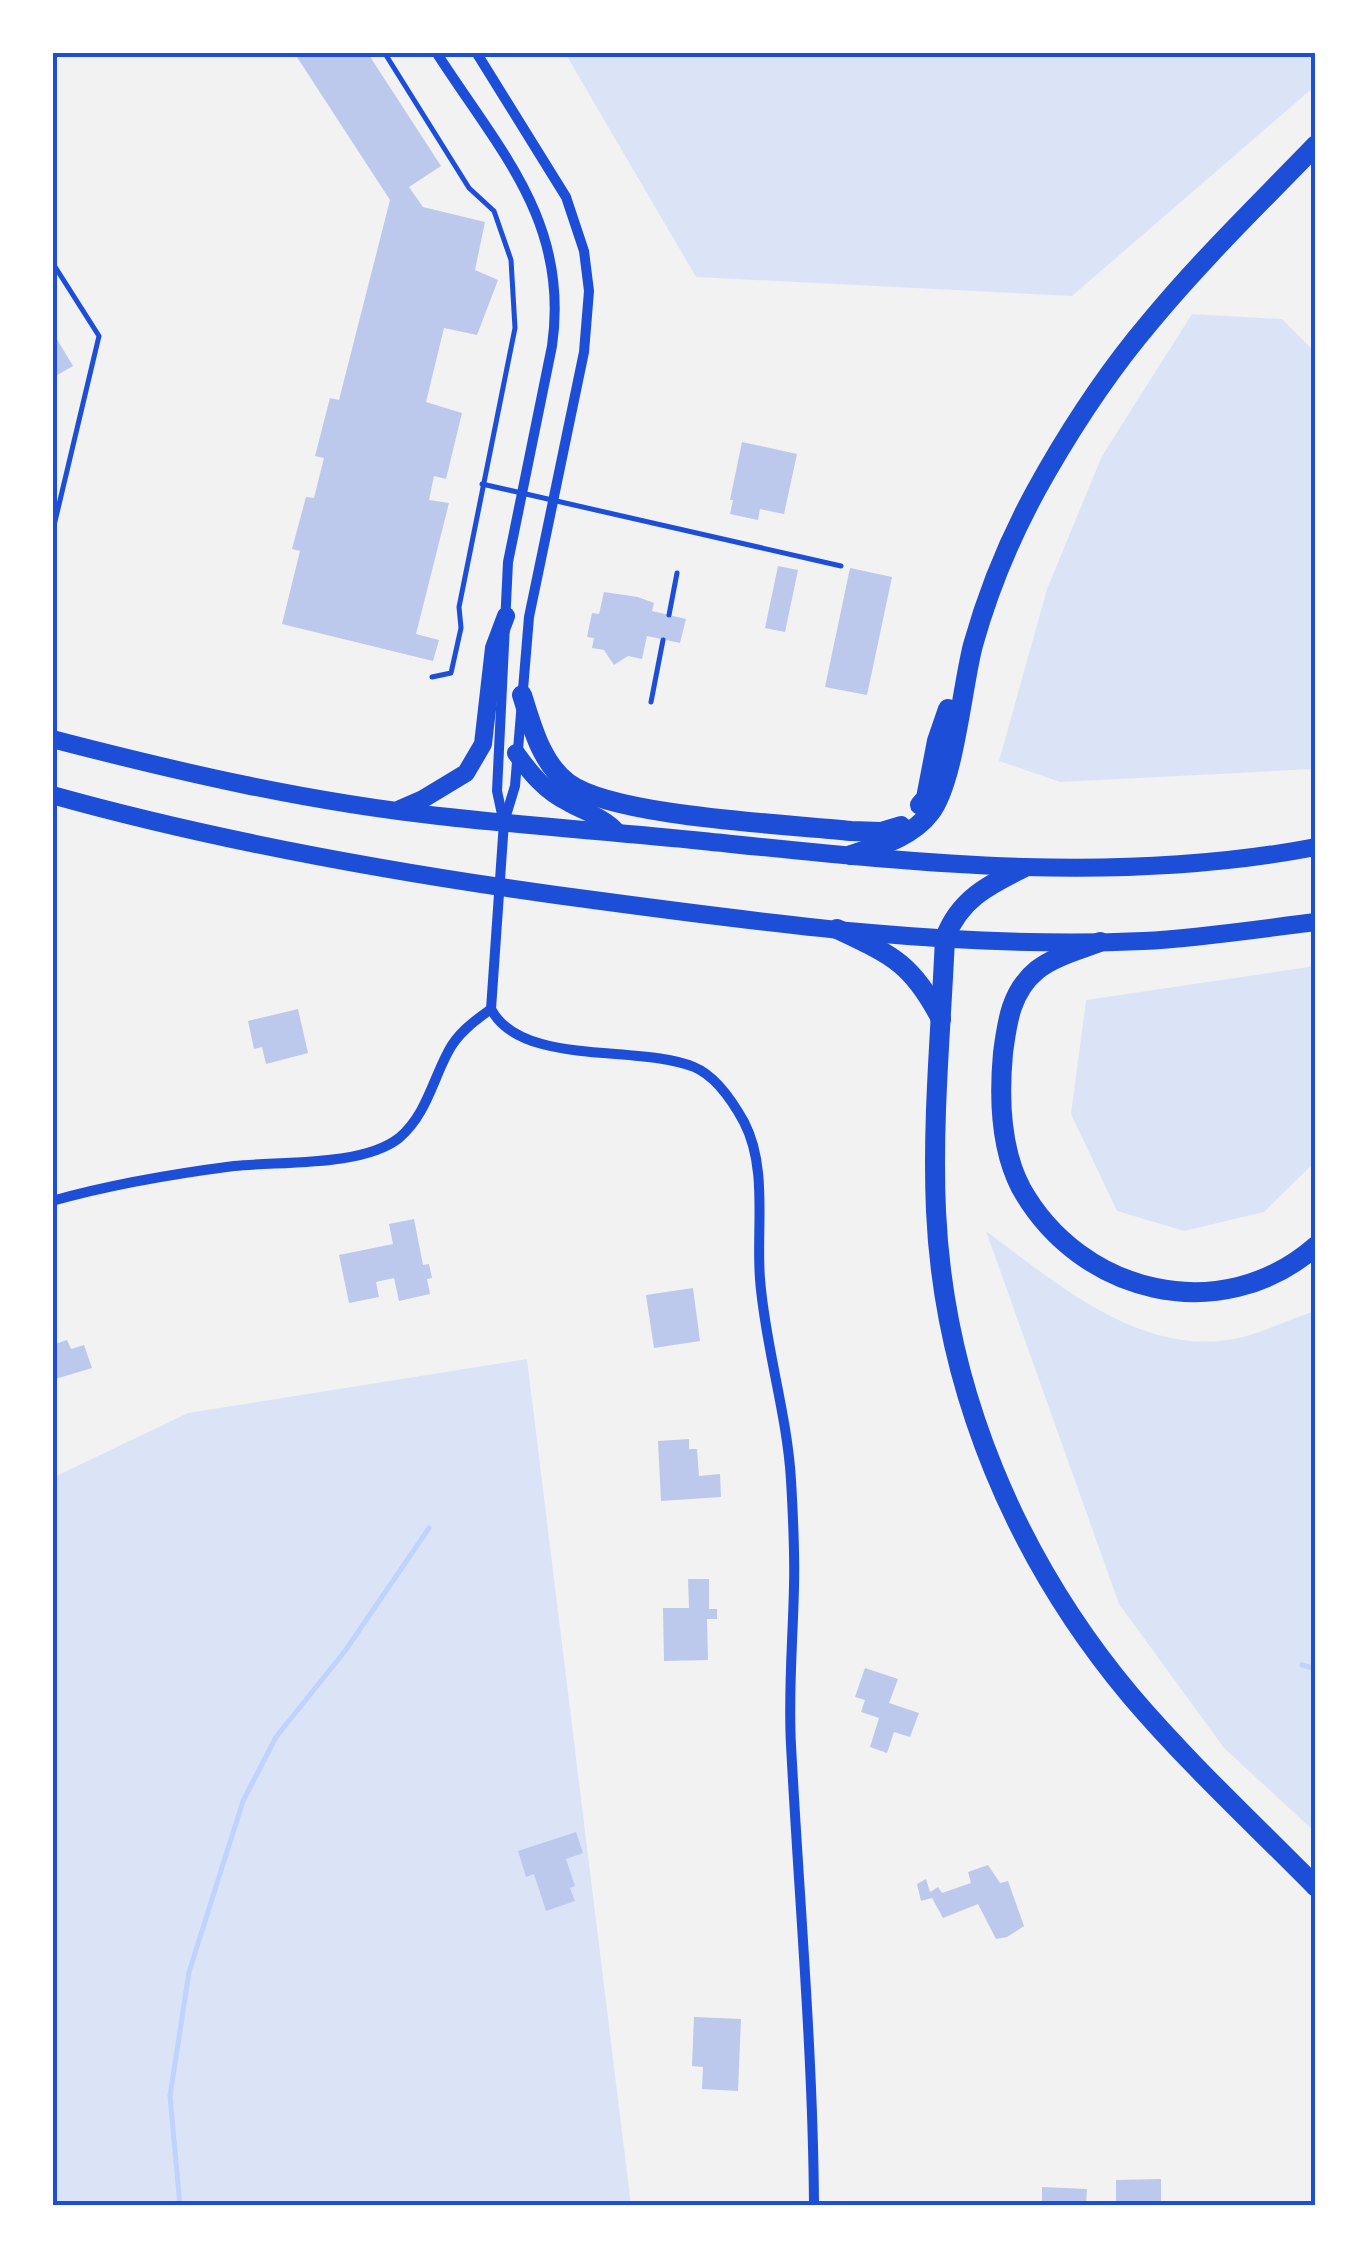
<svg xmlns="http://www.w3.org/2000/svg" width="1368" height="2258" font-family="'Times New Roman',serif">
	<rect width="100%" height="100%" fill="#f2f2f2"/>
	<!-- green -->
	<g fill="#dbe4f7">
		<polygon points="1315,52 1315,86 1072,296 696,277 565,53"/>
		<polygon points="1192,314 1282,319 1315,352 1315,769 1060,782 999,761 1047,589 1102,456"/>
		<polygon points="1315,966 1315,1162 1264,1212 1184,1231 1117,1211 1071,1114 1086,1000"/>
		<path d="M986 1231C1054 1281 1135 1353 1227 1340 1256 1336 1287 1320 1315 1311V1832L1224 1748 1119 1604Z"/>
		<polygon points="527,1359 631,2205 53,2205 52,1478 188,1413"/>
	</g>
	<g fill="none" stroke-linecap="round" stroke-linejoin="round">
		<!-- stream -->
		<g stroke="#bfd3fe" stroke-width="5">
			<polyline points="1302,1665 1316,1669"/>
			<polyline points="180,2206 170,2096 189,1972 243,1801 276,1737 345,1651 429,1528"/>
		</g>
	</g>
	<!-- building -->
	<g fill="#bdc9ec">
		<polygon points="297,52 367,52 441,166 409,187 423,207 485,222 475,270 498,280 477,335 444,328 426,402 462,413 446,479 434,476 429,500 449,503 416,634 439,640 433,661 282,624 300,551 292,549 306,497 314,498 324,458 315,456 330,398 339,400 390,200 295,54"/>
		<polygon points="52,331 73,366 52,378"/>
		<polygon points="742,442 797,454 784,514 760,509 758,520 730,514 733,500 730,500"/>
		<polygon points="778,566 798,570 785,632 765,628"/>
		<polygon points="850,568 892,577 867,695 825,687"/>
		<polygon points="604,592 638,597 654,603 652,611 686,619 680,643 647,636 642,659 628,656 614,665 604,650 592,648 594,638 587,637 592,613 599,614"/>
		<polygon points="298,1009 308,1053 266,1064 262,1047 254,1049 248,1021"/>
		<polygon points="414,1219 423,1265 429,1264 432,1278 427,1279 430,1294 399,1301 394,1278 376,1282 379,1297 349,1303 339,1255 393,1244 389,1224"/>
		<polygon points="693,1288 700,1341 654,1348 646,1295"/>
		<polygon points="67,1340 71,1349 84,1345 92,1368 52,1380 52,1345"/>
		<polygon points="689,1439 689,1449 697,1449 699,1476 720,1474 721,1497 661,1501 658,1441"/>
		<polygon points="688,1579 709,1579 709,1609 717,1609 717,1619 707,1619 708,1660 664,1661 663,1608 689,1608"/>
		<polygon points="865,1668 898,1679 889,1703 919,1713 910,1737 894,1732 887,1753 870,1747 879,1718 861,1712 865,1700 855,1697"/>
		<polygon points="576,1832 583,1853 566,1859 575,1886 570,1888 575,1901 546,1911 534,1874 526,1877 518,1851"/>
		<polygon points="988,1865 1000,1883 1008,1881 1024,1926 1007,1937 996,1939 978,1904 943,1918 932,1898 921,1901 917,1884 926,1879 930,1892 938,1887 942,1893 971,1883 968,1872"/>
		<polygon points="694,2017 741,2019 738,2091 702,2089 703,2067 692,2066"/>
		<polygon points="1161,2179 1161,2205 1116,2206 1116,2180"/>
		<polygon points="1042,2187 1087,2189 1086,2205 1042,2206"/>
	</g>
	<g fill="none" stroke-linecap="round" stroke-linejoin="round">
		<!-- service -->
		<g stroke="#1d4ed8" stroke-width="5">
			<polyline points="384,52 469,188 494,211 511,260 515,328 459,607 461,628 451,673 432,677"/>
			<polyline points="52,262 99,336 52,534"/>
			<polyline points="482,484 841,566"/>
			<polyline points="669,615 677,573"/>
			<polyline points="651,702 663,640"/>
		</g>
		<!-- minor -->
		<g stroke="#1d4ed8" stroke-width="10">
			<path d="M436 52C499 150 570 222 552 346L508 562 497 791 503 819"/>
			<path d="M476 52 566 197 584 251 589 291 584 352 529 617 515 786 504 822 491 1009C521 1067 639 1044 694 1067 716 1076 733 1102 744 1122 768 1168 756 1228 760 1279 765 1346 787 1413 791 1480 793 1515 795 1551 794 1586 793 1639 788 1692 791 1745 799 1898 813 2052 814 2206"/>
			<path d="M52 1201C112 1184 172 1174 234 1166 280 1161 362 1167 399 1138 426 1115 432 1082 448 1052 457 1034 474 1021 491 1009"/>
		</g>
		<!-- primary -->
		<g stroke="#1d4ed8" stroke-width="18">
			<path d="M52 739C179 772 308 802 439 816 527 826 615 832 703 841 907 862 1113 886 1316 847"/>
			<path d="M516 753C531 774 546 792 569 803 586 812 605 818 617 832"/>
			<path d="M52 795C231 845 417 877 601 901 780 925 962 949 1143 941 1200 938 1258 929 1316 922"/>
			<polyline points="400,809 423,799 466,773 483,744 494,648 506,616"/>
		</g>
		<!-- motorway -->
		<g stroke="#1d4ed8" stroke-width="20">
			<path d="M522 695C532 726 541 763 568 783 614 817 788 824 851 831L881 832 901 826"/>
			<polyline points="920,805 926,798 937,741 948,709"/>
			<path d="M851 855C878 846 911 838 930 813 954 783 962 687 973 645 990 584 1015 526 1047 471 1077 419 1111 368 1150 322 1201 260 1260 203 1316 145"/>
			<path d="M1023 868C988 885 959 900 945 938 941 1029 932 1121 936 1211 944 1390 1017 1560 1131 1696 1188 1763 1254 1824 1316 1887"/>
			<path d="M837 929C892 955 912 963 941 1019"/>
			<path d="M1100 942C1079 950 1055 956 1037 970 1011 991 1007 1022 1003 1053 999 1097 1000 1148 1021 1188 1080 1294 1221 1329 1316 1246"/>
		</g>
	</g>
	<!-- border -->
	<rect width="1368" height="2258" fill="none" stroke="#ffffff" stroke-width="110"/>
	<rect x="55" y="55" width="1258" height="2148" fill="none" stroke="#1d4ed8" stroke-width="4"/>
</svg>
